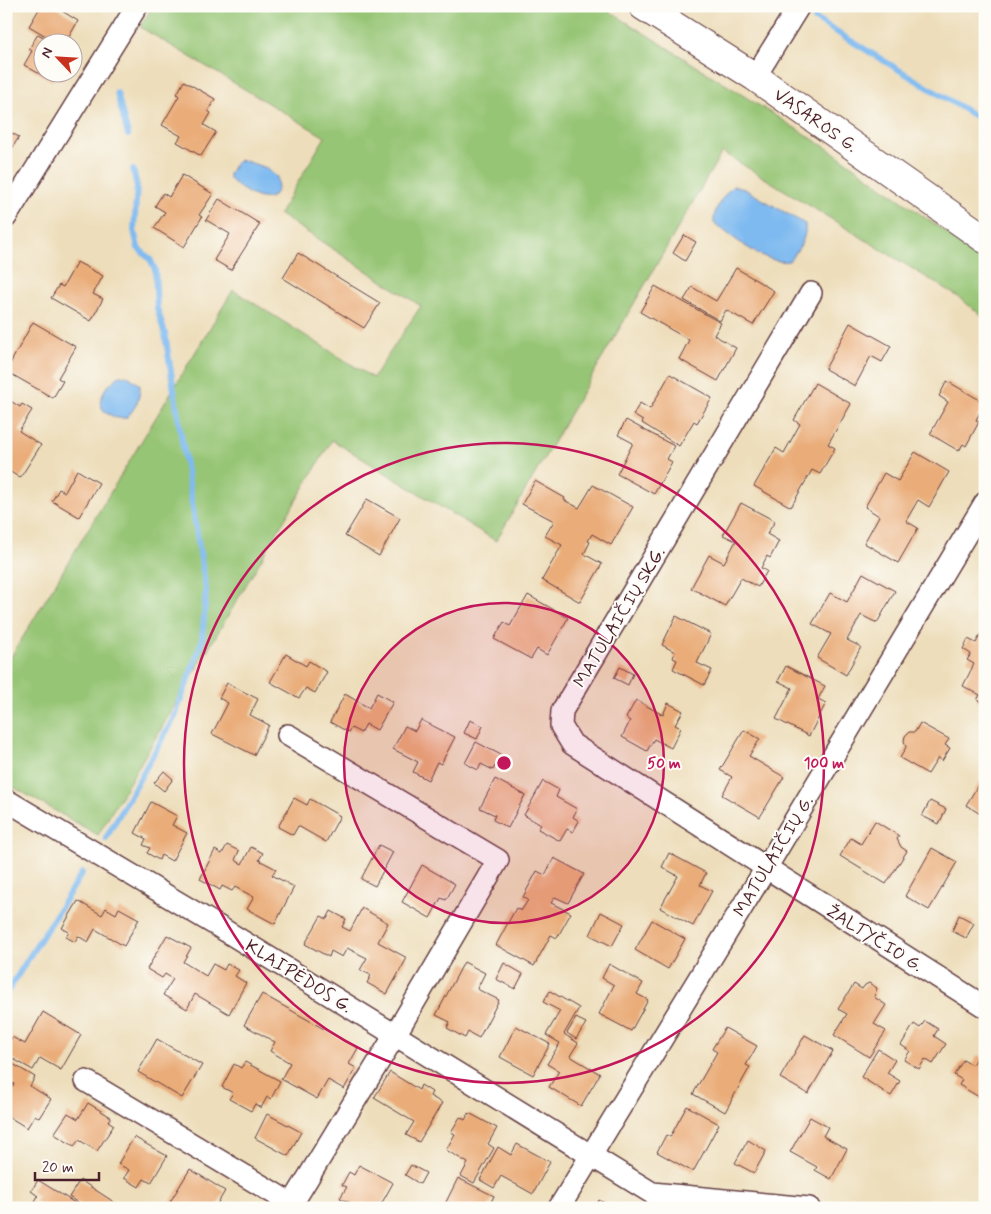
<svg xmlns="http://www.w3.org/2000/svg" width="991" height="1214" font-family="Mynerve,sans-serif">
	<rect width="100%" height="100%" fill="#fdfcf7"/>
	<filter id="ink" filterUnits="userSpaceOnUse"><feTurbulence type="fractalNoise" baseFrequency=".02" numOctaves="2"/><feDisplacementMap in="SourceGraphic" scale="10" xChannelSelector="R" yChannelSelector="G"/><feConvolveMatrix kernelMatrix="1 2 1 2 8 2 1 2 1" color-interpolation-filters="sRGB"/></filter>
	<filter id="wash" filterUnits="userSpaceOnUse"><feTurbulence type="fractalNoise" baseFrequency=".0096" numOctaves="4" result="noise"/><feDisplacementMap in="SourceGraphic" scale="20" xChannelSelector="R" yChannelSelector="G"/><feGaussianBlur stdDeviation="1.12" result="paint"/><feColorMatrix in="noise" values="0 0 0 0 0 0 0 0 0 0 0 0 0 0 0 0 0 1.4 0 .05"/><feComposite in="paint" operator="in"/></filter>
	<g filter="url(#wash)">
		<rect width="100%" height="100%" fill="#edddba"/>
		<!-- green -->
		<polygon fill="#96c574" stroke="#707250" points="153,6 601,6 833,152 985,260 985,318 957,296 722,152 496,541 332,440 98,835 6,783 6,665 233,290 373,378 421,306 279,214 325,137 140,27"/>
		<!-- water -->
		<g fill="#7ebaf0" stroke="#646c8e">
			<path d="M242 160 264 167 277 177C282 203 261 202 245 191 239 188 234 183 229 179V174L237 161Z"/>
			<path d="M733 186 741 187 805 224C807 239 798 250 789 261 765 265 733 237 714 223 713 209 723 196 733 186Z"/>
			<path d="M119 376H128L140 385C140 399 136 408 126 418H117L104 412 100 402 105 389Z"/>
		</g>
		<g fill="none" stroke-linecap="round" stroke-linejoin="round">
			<!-- stream -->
			<g stroke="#7ebaf0" stroke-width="6">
				<polyline points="815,19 985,122"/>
				<polyline points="117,93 128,135"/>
				<polyline points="106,838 175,716 202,641 206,590 165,334 157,308 155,269 150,259 138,248 134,230 137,186 133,170"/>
				<polyline points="6,994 82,873"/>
			</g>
		</g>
		<g id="blocks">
			<!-- building -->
			<g fill="#eaad7a">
				<polygon points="41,6 54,6 78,21 66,42 56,42 29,26"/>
				<polygon points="38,34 53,42 42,42 42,72 57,72 52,81 24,65 32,51 29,49"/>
				<polygon points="184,81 215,99 208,111 211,113 204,125 216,132 201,156 177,142 181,136 162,125 179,96 177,94"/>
				<polygon points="6,130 19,137 6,158"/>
				<polygon points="182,175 213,194 199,215 202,217 184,247 154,228 165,212 155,206 163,193 169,197"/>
				<polygon points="219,199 260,224 231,270 214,260 230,234 206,220"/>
				<polygon points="684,235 696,242 685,261 673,253"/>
				<polygon points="298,253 380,303 364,328 283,278"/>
				<polygon points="77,262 103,276 93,294 103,299 91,321 51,298 59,285 63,287"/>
				<polygon points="736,268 774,291 753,325 726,310 720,321 684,300 692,287 716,301"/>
				<polygon points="655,286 721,323 714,335 736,348 718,381 679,359 689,340 640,312"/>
				<polygon points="33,322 76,347 58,378 63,381 53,398 6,371"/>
				<polygon points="850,323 891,346 882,362 871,356 855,386 825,369"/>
				<polygon points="670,374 712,398 697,423 694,421 679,446 642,423 643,421 633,415 640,403 650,409"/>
				<polygon points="947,381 985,403 976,420 979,422 966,446 963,444 959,451 930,434 948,402 939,396"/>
				<polygon points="815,383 851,404 828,444 835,448 820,474 812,470 791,507 754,486 776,448 784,453 800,424 794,420"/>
				<polygon points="6,398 20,407 22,404 32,410 19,431 41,445 20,478 6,469"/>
				<polygon points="626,420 674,446 667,459 672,462 654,494 617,474 633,443 618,435"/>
				<polygon points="915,452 949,472 929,507 918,500 906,521 918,528 898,563 864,543 879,516 865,507 884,473 898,481"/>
				<polygon points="77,470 99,483 79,517 52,501 59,489 65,492"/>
				<polygon points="535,481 565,498 564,500 579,508 593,485 633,507 611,545 592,534 588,541 590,542 584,554 602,564 580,602 542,580 562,545 545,536 554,521 522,504"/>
				<polygon points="367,499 400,518 379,556 345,536"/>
				<polygon points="741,503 775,521 767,534 779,541 770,558 767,556 761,568 767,571 758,587 741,578 725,606 691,588 709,555 724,563 736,541 723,535"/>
				<polygon points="863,573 895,591 877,623 861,615 847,640 861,647 846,675 817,658 831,634 812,624 830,593 847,602"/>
				<polygon points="528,595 568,618 547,655 537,649 531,659 494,639 504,622 510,626"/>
				<polygon points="676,616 711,634 697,663 712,670 704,685 673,669 677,660 673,658 675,652 662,645"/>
				<polygon points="983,630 985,631 985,703 977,700 980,695 963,686 974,664 967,660 971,654 963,649 968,639 976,643"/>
				<polygon points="286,654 306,666 309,661 327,672 315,693 306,688 299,698 270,682"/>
				<polygon points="786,666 825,686 818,699 826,703 809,736 776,719 792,688 778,681"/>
				<polygon points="620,667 633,674 628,685 614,678"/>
				<polygon points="227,683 258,699 250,715 269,725 254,755 212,734 228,703 219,698"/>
				<polygon points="377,693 393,702 377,730 366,724 361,733 351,728 348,732 330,722 345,694 369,708"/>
				<polygon points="636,700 663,715 668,703 683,711 675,725 681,728 671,748 654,739 647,751 622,737 630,721 626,718"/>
				<polygon points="421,720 455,737 441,764 437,762 428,780 413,772 418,762 393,749 405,726 415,731"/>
				<polygon points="470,720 483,726 477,739 464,733"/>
				<polygon points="920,723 949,739 945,745 950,748 942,761 938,758 928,774 900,758 906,747 904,741 905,736 909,732 915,732"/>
				<polygon points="744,730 760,739 749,756 784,777 760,817 722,795 732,777 720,770"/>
				<polygon points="476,742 501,755 493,770 481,764 478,770 465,763"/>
				<polygon points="164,771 173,779 164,791 154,783"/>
				<polygon points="983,777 985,778 985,817 966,805"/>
				<polygon points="495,779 525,795 508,828 493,820 495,815 480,808"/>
				<polygon points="543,781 559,790 556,797 577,809 573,817 579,821 573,832 567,829 560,841 538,829 541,825 524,815"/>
				<polygon points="294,798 307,805 310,799 340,816 326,842 298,826 293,835 278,827"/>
				<polygon points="930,801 946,809 939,824 922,816"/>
				<polygon points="151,802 177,816 172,825 187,833 172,861 161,855 159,860 147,853 150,848 143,845 146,839 135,833"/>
				<polygon points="875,821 899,836 897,839 901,847 907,851 886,884 840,856 851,838 861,844"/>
				<polygon points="227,845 239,851 235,860 242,864 251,847 263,853 259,860 276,869 272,875 294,887 275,924 247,909 254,897 235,887 232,891 222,886 220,890 200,879 215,850 222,854"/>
				<polygon points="379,845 393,852 375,886 361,879"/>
				<polygon points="932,848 957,862 929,910 905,896"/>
				<polygon points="669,853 706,873 700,885 712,891 693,926 660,908 678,876 662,867"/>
				<polygon points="554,858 584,874 568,903 555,897 551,903 571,913 557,938 551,935 534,966 496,945 516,908 521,911 528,900 523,897 537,871 545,875"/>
				<polygon points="422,865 455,884 446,900 441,898 430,918 402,902"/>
				<polygon points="78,901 102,915 106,908 116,914 119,908 139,919 124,946 95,929 88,942 78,936 75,942 66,937 69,932 62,928"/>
				<polygon points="362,908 388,923 378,942 407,958 387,994 367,983 371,975 360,970 367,958 347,948 342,957 331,951 329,957 305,944 321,916 327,919 331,911 346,919 342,927 350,931"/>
				<polygon points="601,912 624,924 612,946 590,935"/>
				<polygon points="959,915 974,923 966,938 952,931"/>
				<polygon points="652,920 685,939 668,969 635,950"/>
				<polygon points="167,935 191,948 183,962 206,976 213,964 224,970 227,964 239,970 235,976 246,983 229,1014 195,994 187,1009 163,995 173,979 165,974 162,978 147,969"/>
				<polygon points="464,962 485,973 477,989 499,1000 479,1038 468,1032 465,1038 447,1028 450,1022 436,1015"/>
				<polygon points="504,963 523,974 515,989 496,979"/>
				<polygon points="609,964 643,983 637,994 648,1000 631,1031 599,1014 614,985 602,978"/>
				<polygon points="869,983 877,988 874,997 886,1005 874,1024 886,1031 869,1057 834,1035 847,1014 838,1009 854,984 862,989 865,985"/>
				<polygon points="550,991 579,1008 564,1034 578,1043 570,1056 600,1074 581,1106 549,1087 559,1071 547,1064 560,1043 546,1035 560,1011 543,1002"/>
				<polygon points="262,994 358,1048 349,1064 356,1068 344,1089 328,1080 317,1099 281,1079 290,1063 270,1051 275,1042 244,1025"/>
				<polygon points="43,1012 81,1035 61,1070 40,1058 33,1070 6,1055 6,1047 12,1037 25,1044"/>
				<polygon points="576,1018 586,1023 576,1039 567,1033"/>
				<polygon points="925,1021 938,1029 934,1036 946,1044 933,1064 925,1059 919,1069 904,1060 910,1051 901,1045 914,1024 920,1028"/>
				<polygon points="516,1026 550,1044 533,1075 500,1057"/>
				<polygon points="725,1028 757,1046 746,1065 750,1067 725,1112 693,1094 717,1052 712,1049"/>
				<polygon points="805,1035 833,1051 808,1094 780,1078"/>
				<polygon points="157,1039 202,1065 182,1098 138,1072"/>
				<polygon points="878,1049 895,1060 887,1073 900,1081 891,1096 861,1077"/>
				<polygon points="978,1055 985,1059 984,1100 959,1085 962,1080 954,1075 963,1060 972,1065"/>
				<polygon points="6,1060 35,1077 30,1086 51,1099 39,1118 35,1115 27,1128 6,1115 6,1096 14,1084 6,1079"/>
				<polygon points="245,1062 280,1081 271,1099 267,1097 261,1108 255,1104 251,1111 229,1099 233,1093 222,1087 234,1064 241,1068"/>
				<polygon points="390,1072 419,1090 421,1085 432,1092 430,1096 442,1103 419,1142 406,1135 414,1122 374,1098"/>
				<polygon points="88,1103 111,1117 108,1121 114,1125 97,1151 79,1140 74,1146 54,1134 68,1113 78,1119"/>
				<polygon points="687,1106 719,1124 693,1172 657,1152 666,1135 670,1137"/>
				<polygon points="469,1113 497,1128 488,1144 494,1148 474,1183 461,1176 468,1163 446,1150 455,1134 451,1132 460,1117 465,1120"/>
				<polygon points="267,1114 301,1132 288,1156 255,1138"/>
				<polygon points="810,1117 828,1127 823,1136 847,1149 831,1179 815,1170 817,1167 790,1152"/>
				<polygon points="134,1137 167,1156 151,1183 144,1179 139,1187 124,1178 129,1170 118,1164"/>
				<polygon points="748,1140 766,1151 754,1173 735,1163"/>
				<polygon points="517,1144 550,1162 533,1194 501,1176 494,1188 480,1180 498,1147 511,1155"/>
				<polygon points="359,1165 393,1183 379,1208 348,1208 350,1203 340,1198 347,1187 342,1185 349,1172 354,1175"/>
				<polygon points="411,1165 426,1173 420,1184 405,1175"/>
				<polygon points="190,1169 225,1191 215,1208 180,1208 170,1202"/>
				<polygon points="458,1178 494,1196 488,1208 443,1208"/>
				<polygon points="38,1180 83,1208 46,1208 35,1201 38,1196 31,1191"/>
				<polygon points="80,1180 114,1202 111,1208 86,1208 69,1197"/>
				<polygon points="599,1200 613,1208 595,1208"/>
			</g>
		</g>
	</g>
	<g filter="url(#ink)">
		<use href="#blocks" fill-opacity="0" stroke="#623c40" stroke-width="1"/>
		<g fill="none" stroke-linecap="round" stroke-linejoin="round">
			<!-- street casing -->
			<g stroke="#623c40" stroke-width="24">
				<g id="street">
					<polyline points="755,77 799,6"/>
					<polyline points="6,217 137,6"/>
					<polyline points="811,293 562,711 561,726 572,744 985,1007"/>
					<polyline points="6,800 216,925 652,1193 809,1208"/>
					<polyline points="86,1081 292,1204 395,1035 498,860 288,735"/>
					<polyline points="559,1208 766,868 985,503"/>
				</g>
			</g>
			<!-- secondary casing -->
			<g stroke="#623c40" stroke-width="30">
				<polyline id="secondary" points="643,6 755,77 985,239"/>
			</g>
			<!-- street -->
			<use href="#street" stroke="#fff" stroke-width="21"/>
			<!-- secondary -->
			<use href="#secondary" stroke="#fff" stroke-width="28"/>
		</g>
	</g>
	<!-- distance rings -->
	<circle cx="504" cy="763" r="160" fill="#c2185b" fill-opacity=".12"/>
	<g fill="none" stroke="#c2185b" stroke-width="2.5">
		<circle cx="504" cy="763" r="160"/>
		<circle cx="504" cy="763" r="320"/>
	</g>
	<g text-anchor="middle" stroke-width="4" stroke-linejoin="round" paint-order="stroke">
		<!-- street labels -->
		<g font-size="18" fill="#4a1f2b" stroke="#fdfcf7">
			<text transform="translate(816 120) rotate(35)" y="6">VASAROS G.</text>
			<text transform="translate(619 617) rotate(-59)" y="6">MATULAIČIŲ SKG.</text>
			<text transform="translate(773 856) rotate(-59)" y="6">MATULAIČIŲ G.</text>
			<text transform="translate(875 938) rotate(32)" y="6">ŽALTYČIO G.</text>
			<text transform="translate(299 976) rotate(32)" y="6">KLAIPĖDOS G.</text>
		</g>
	</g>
	<circle cx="504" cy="763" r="8" fill="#c2185b" stroke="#fdfcf7" stroke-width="2.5"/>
	<g font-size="15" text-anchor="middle" font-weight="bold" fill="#c2185b" stroke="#fdfcf7" stroke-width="4" stroke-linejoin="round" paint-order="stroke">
		<text x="664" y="768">50 m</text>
		<text x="824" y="768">100 m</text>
	</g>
	<!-- margin -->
	<rect width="991" height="1214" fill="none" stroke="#fdfcf7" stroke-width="25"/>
	<!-- north arrow -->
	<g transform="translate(58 58) rotate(295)"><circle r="24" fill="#fdfcf7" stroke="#b5a4a5"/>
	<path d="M0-4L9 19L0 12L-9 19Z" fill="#c8321e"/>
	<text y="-8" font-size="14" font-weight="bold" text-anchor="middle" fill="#4a1f2b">N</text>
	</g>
	<!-- scale -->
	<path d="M35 1172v8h64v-8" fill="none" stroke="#4a1f2b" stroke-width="2.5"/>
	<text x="42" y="1172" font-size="15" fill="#4a1f2b" stroke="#fdfcf7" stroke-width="4" paint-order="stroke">20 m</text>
</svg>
